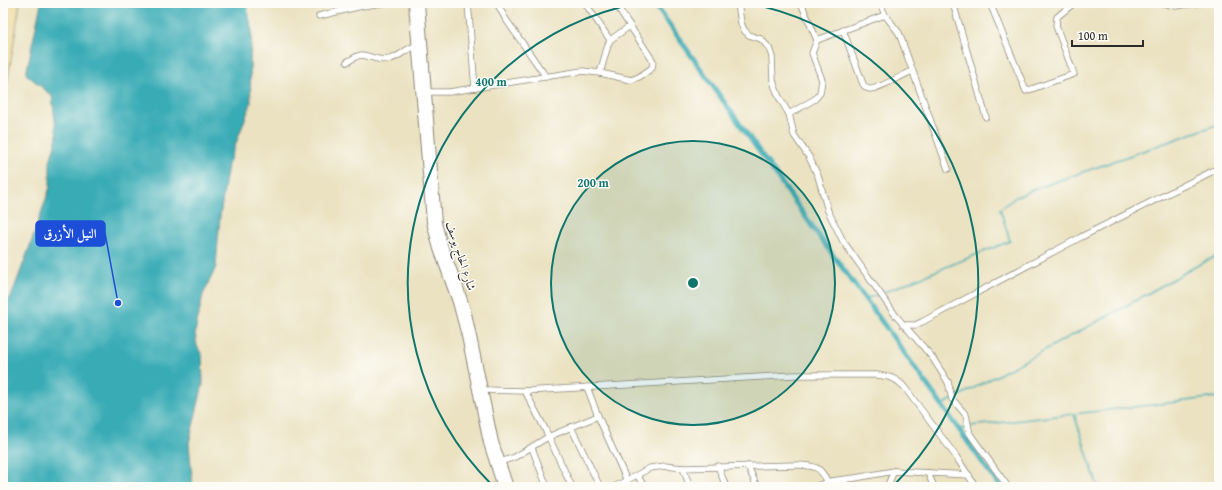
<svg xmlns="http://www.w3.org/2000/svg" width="1222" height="490" font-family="'Gentium Book Plus',Amiri,serif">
	<rect width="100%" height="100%" fill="#fdfcf7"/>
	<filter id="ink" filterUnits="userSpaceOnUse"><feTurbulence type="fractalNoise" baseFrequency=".025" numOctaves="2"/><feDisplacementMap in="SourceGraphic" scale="8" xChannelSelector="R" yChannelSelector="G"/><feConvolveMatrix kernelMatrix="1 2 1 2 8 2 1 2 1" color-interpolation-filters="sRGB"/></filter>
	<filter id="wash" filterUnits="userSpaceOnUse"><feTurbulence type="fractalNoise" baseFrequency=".012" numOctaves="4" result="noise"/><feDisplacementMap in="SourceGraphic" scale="16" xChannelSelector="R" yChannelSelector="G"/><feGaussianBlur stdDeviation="0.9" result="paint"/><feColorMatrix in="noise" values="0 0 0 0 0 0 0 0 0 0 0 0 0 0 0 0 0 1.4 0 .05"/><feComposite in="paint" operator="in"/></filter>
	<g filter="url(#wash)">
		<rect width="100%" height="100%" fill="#ebe2c1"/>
		<!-- sand -->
		<polygon fill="#eeda9e" stroke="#8c8264" points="3,3 20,3 8,79 3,98"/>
		<!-- water -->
		<polygon fill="#39abb5" stroke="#326b70" points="41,3 246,3 252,31 250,62 251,103 228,165 220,216 216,267 203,295 195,332 197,346 202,355 203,384 189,443 193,487 3,487 3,311 12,294 31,243 50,187 50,162 57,137 52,96 26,74"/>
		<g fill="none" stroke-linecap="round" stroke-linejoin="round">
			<!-- stream -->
			<g stroke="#39abb5" stroke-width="1.5">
				<polyline points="882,293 1010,241 1000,209 1016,197 1035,189 1219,124"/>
				<polyline points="865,299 879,294"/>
				<polyline points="942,405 1108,316 1200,264 1219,255"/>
				<polyline points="1074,414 1098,487"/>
				<polyline points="971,426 1219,397"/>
				<polyline points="959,430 967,427"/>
			</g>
			<!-- canal -->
			<polyline stroke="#39abb5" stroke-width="5" points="654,3 822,240 888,330 1000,487"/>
		</g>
	</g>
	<g filter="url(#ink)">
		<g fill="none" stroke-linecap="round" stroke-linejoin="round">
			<!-- minor casing -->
			<g stroke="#8b8676" stroke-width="7">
				<g id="minor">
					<polyline points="468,3 475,88"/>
					<polyline points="497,3 505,18 546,77"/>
					<polyline points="585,3 610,40"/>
					<polyline points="738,3 741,23 744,30 749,35 761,39 769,48 772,57 773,80 775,87 780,99 789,114 794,135 809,157 818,176 828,211 843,241 896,316 932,357 948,382 952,399 966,415 970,434 1008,487"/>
					<polyline points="801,3 817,40"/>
					<polyline points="880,3 885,15 899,33 948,169"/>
					<polyline points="953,3 986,117"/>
					<polyline points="990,3 1026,91 1074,74 1056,26 1057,17 1074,3"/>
					<polyline points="1162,3 1176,6 1197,3"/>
					<polyline points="319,16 362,6 383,3"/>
					<path d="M843 30 863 84C864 86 867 89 870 89 876 90 905 74 912 71"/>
					<path d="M347 62C351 60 357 55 362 55 371 56 380 62 390 59 400 57 406 48 416 46"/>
					<polyline points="600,73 608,45 610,40 630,26"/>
					<polyline points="426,92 449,92 475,88 582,71 600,73 631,80 639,77 652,68 653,61 615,3"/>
					<polyline points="789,114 815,99 820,93 822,80 812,53 817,40 885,15"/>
					<polyline points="903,325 915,325 922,322 1081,237 1219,168"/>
					<polyline points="587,387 598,416 627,481"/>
					<path d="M483 390 525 391 794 375H876C888 376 897 378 905 388L955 455 976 487"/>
					<polyline points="525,391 545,429 572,487"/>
					<polyline points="571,427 600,487"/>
					<polyline points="532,448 547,487"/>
					<polyline points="500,462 515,457 548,437 598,416"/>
					<polyline points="718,466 726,487"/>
					<polyline points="748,466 757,487"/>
					<polyline points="683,468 690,487"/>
					<polyline points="928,473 934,487"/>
					<polyline points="638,476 644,487"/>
					<polyline points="839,482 853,487"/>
					<polyline points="491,487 501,484"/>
					<path d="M614 487 650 468 665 466 683 468 798 465C816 466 819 466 828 482"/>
					<polyline points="814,487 831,481 855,478 894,471 969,475"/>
					<polyline points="887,487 894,471"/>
				</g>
			</g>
			<!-- secondary casing -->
			<g stroke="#8b8676" stroke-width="10">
				<g id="secondary">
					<polyline points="413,3 431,222 438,249 457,302 466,336 488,443 502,487"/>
					<polyline points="420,3 437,223 444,248 459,288 467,313 494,442 509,487"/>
				</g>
			</g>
			<!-- minor -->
			<use href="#minor" stroke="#fff" stroke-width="5.5"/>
			<!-- secondary -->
			<use href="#secondary" stroke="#fff" stroke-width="8"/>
		</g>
	</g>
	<!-- distance rings -->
	<circle cx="693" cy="283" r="142" fill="#0f766e" fill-opacity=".12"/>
	<g fill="none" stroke="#0f766e" stroke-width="2">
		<circle cx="693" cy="283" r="142"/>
		<path d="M493 486A285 285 0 0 1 639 3M747 3A285 285 0 0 1 893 486"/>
	</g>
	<g text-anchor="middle" stroke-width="3" stroke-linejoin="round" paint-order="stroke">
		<!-- street labels -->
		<g font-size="12" fill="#2b2b2b" stroke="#fdfcf7">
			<text transform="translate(461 256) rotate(72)" y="4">شارع الحاج يوسف</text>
		</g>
	</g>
	<circle cx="693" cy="283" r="6" fill="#0f766e" stroke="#fdfcf7" stroke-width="2"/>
	<g font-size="12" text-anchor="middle" font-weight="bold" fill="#0f766e" stroke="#fdfcf7" stroke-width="3" stroke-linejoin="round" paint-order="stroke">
		<text x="491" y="86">400 m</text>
		<text x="593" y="187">200 m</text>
	</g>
	<!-- callouts -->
	<path fill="none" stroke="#1d4ed8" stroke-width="1.5" d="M118 303L105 233"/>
	<circle fill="#1d4ed8" stroke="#fdfcf7" stroke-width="1.5" cx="118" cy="303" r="4"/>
	<rect fill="#1d4ed8" stroke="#1d4ed8" stroke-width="1.5" x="36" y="221" width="69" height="25" rx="4"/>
	<g font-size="13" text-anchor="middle" font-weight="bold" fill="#fff">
		<text x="70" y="238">النيل الأزرق</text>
	</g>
	<!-- margin -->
	<rect width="1222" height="490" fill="none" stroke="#fdfcf7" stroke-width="16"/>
	<!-- scale -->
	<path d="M1072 40v6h71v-6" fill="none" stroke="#2b2b2b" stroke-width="2"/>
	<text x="1078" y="40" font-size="12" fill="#2b2b2b" stroke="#fdfcf7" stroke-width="3" paint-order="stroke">100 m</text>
</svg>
